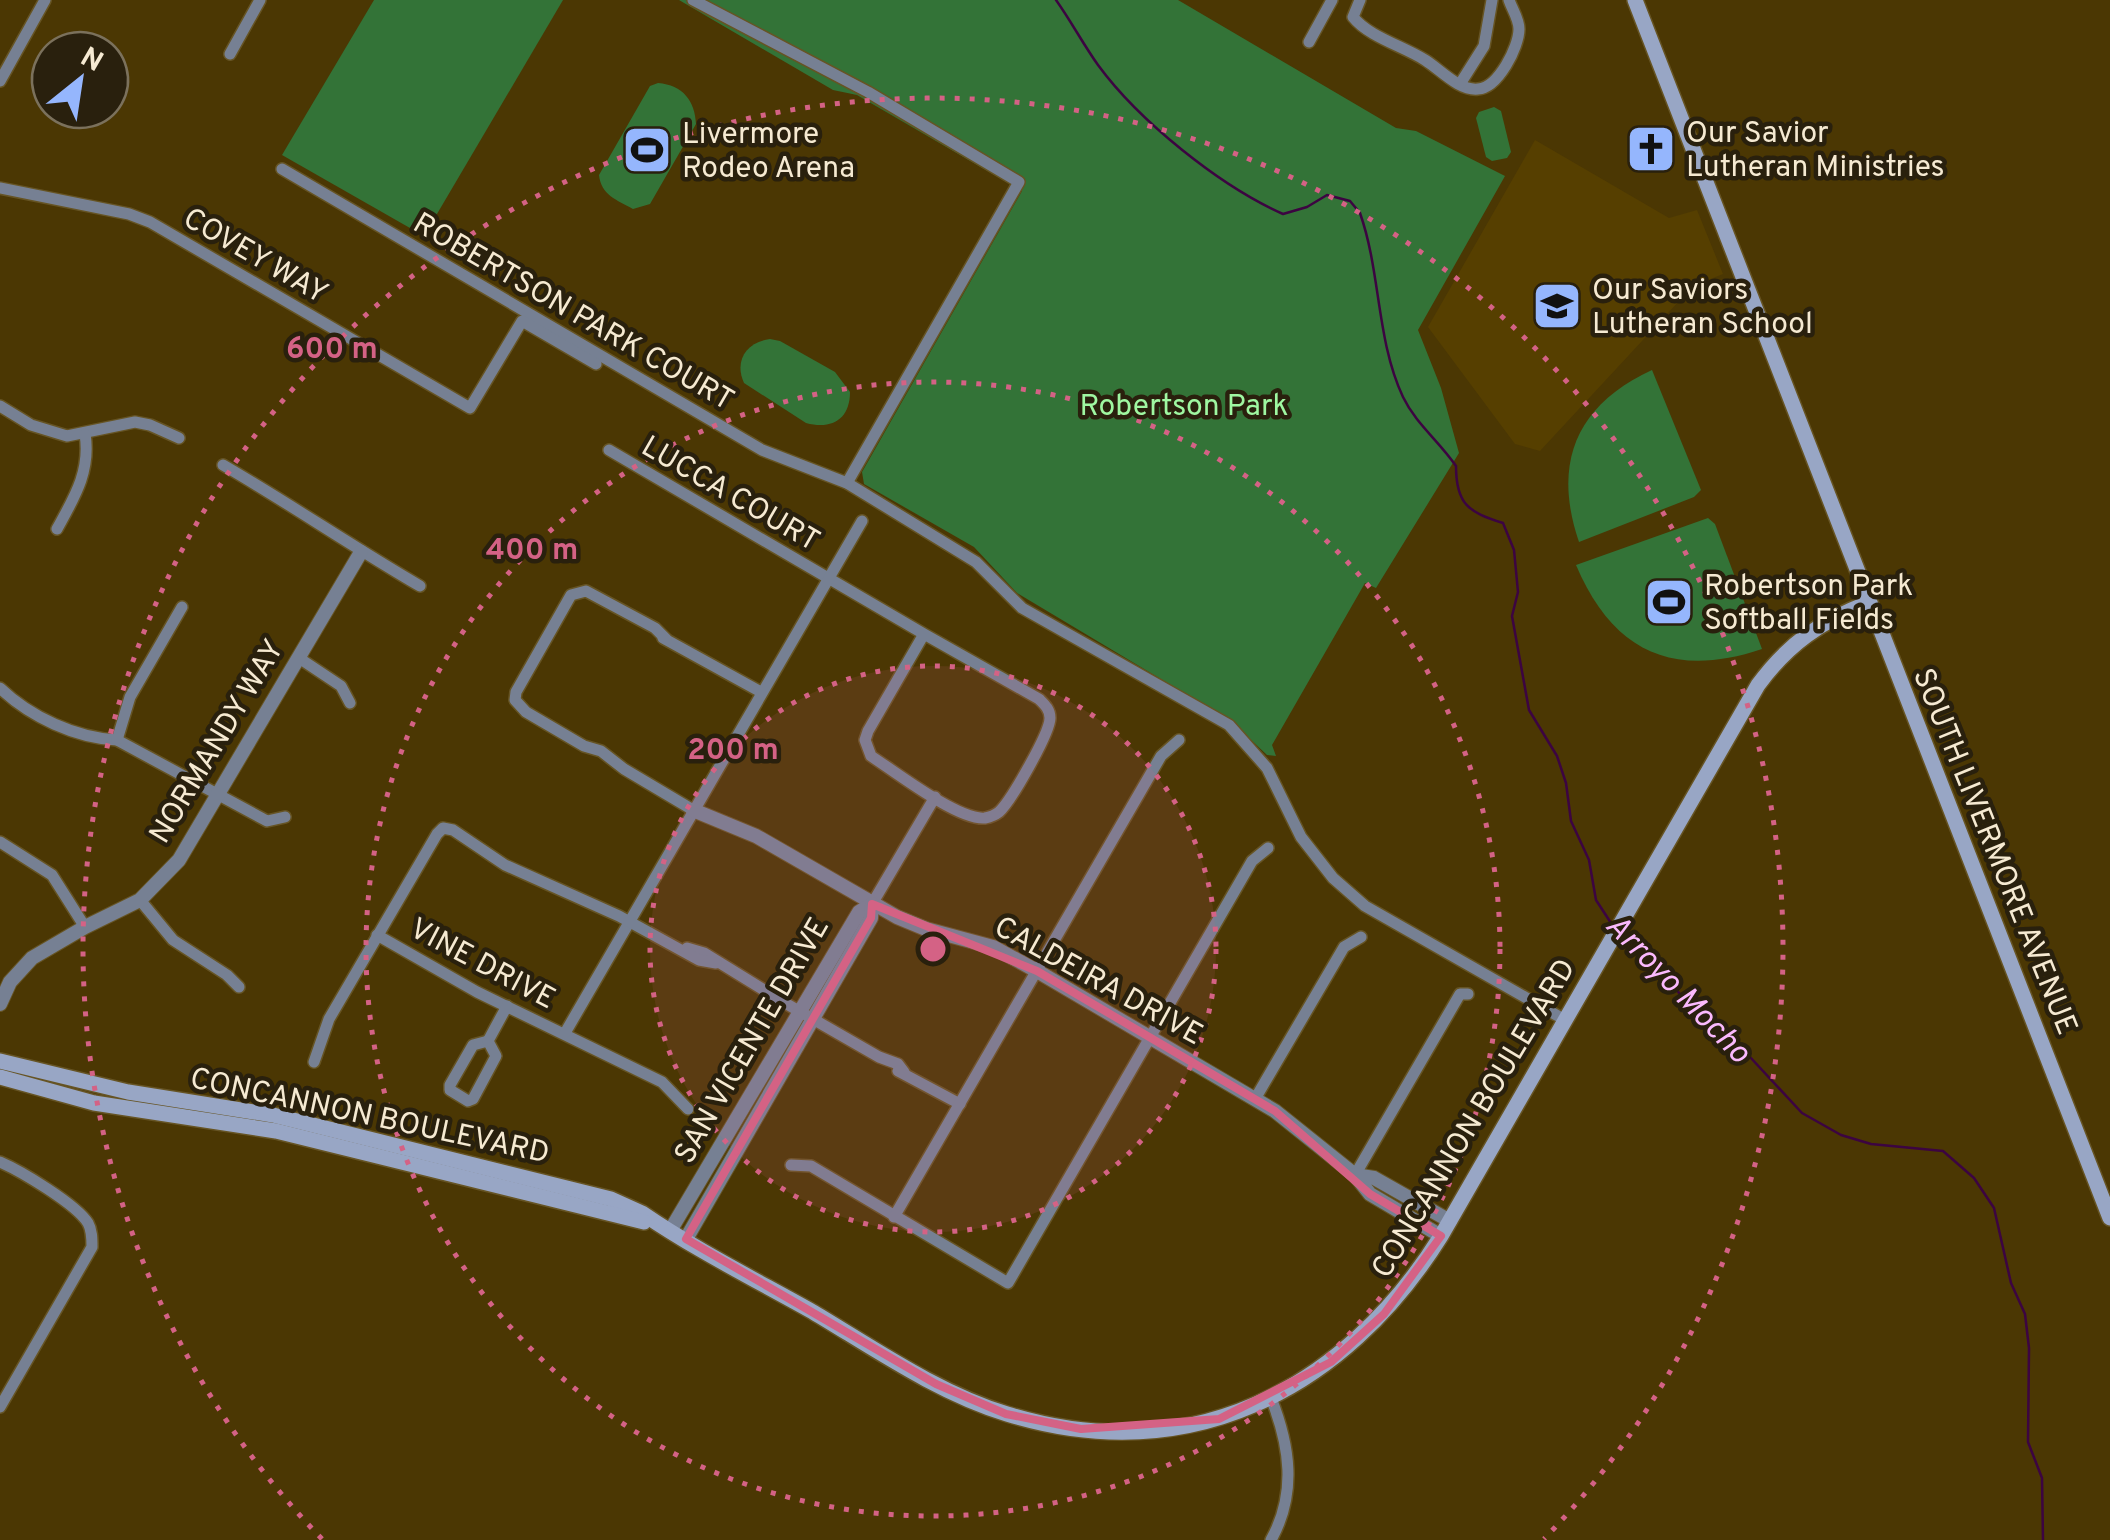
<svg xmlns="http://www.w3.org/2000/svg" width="2110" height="1540" font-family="Overpass,sans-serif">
	<rect width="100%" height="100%" fill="#4b3703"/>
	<!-- built -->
	<polygon fill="#563f00" points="1535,140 1669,218 1697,210 1723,274 1693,286 1540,451 1515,444 1428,327"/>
	<!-- green -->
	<g fill="#337337">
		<polygon points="374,0 563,0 424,236 282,155"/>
		<polygon points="679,0 1178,0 1396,128 1416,131 1505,176 1418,330 1441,388 1459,453 1376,588 1365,583 1272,745 1276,756 1267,755 1231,721 1017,593 974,547 864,484 862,472 1022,191 857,95 833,90"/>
		<path d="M658 83C683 85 695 101 696 124L650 204 633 209C617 200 601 195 599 175L650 86Z"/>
		<polygon points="1494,107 1501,111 1511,152 1507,158 1492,161 1486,157 1476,118 1479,112"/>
		<path d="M770 339 780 341 835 372 850 392C850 419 832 430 806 423L744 383C734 361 746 342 770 339Z"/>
		<path d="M1652 370 1701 490 1694 497 1579 542C1552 463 1576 405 1652 370Z"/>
		<path d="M1708 518 1715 524 1762 649C1673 679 1613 652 1576 565Z"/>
	</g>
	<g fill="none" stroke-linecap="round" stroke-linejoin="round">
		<!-- stream -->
		<g stroke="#3c0441" stroke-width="2.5">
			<path d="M1056 0C1071 21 1083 44 1098 65 1139 121 1220 186 1283 214L1307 207 1327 195 1350 201 1360 213C1381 273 1376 339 1403 397 1416 424 1439 441 1456 466 1456 504 1468 512 1503 523L1514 550 1518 592 1512 616 1529 710 1557 756 1566 783 1571 821 1589 860 1596 900 1611 923"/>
			<polyline points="1624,935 1664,974 1695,1013 1732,1048 1750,1057 1802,1113 1841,1135 1871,1144 1943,1151 1974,1178 1994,1208 2011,1283 2025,1314 2029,1348 2028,1442 2042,1478 2043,1540"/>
		</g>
		<!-- minor casing -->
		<g stroke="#665424" stroke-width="14">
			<g id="minor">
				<polyline points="693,0 868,92 1019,182 847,483"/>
				<path d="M1360 0 1353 17C1369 37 1403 46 1425 60 1441 70 1459 91 1478 89 1498 88 1519 47 1519 29 1519 19 1512 9 1509 0"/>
				<polyline points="1309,42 1332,0"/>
				<polyline points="230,54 260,0"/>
				<polyline points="0,81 45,0"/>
				<polyline points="1460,84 1484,46 1492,0"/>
				<polyline points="282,169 762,450 847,483 976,562 1022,608 1229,725 1267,768 1301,837 1333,878 1365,906 1565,1020"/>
				<polyline points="0,188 129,214 150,222 470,408 522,321 596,364"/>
				<polyline points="0,406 31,425 67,436 135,422 150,425 179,438"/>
				<path d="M609 450 924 634 868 731 865 740 871 756C894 771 959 821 985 818 990 817 994 816 999 812 1011 801 1050 733 1050 718 1050 709 1044 704 1039 699L924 634"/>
				<path d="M223 465C290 504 353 547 420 586"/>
				<path d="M57 529C74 498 91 471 85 434"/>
				<polyline points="663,638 761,692"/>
				<polyline points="666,639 655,628 586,591 571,595 516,692 515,700 526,712 584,746 601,751 624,769 693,810"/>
				<polyline points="299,658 341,686 350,703"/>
				<path d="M0 688C30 717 76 738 117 740L267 821 285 817"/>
				<polyline points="117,740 130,697 182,607"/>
				<polyline points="0,842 52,875 85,927"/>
				<polyline points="140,900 173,940 227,975 239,987"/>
				<polyline points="872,904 935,797"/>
				<polyline points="377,935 477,992 662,1082 688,1109"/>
				<polyline points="687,948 704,953 785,1003 879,1057 898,1064 904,1072"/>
				<polyline points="565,1033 862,521"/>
				<polygon points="488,1041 496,1056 473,1099 468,1101 450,1090 450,1085 473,1045"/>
				<polyline points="488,1041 507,1006"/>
				<polyline points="314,1062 329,1019 437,834 443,828 453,830 505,865 619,916 699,960 716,963"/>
				<polyline points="898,1071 960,1104"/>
				<polyline points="1255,1099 1344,947 1361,937"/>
				<path d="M0 1162C21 1171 76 1204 88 1223 92 1230 92 1239 92 1247L0 1407"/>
				<polyline points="791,1165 811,1166 1008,1283 1252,861 1268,848"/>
				<polyline points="1355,1175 1460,994 1468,994"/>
				<polyline points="894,1217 1161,756 1179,740"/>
				<path d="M1271 1398C1290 1446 1297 1493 1271 1540"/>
			</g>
		</g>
		<!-- tertiary casing -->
		<g stroke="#665424" stroke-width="16">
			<g id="tertiary">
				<polyline points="693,810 756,836 897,917 926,929 993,947 1037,971 1275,1111 1355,1175 1370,1194 1441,1236"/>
				<polyline points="0,1004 10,982 32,958 85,927 140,900 179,860 361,552"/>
				<polyline points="1355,1175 1374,1178 1450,1221"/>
				<polyline points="670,1231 859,912 872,904"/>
				<polyline points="686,1239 871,918 872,904"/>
			</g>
		</g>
		<!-- secondary casing -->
		<g stroke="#665424" stroke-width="18">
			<g id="secondary">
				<polyline points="1635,0 2110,1218"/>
				<path d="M0 1061 128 1092 273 1115 611 1199 642 1213C696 1250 756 1280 813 1312 875 1349 938 1393 1007 1414 1189 1470 1344 1391 1441 1236L1758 685C1788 644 1821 621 1868 603"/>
				<polyline points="0,1077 94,1103 276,1131 644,1222"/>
			</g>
		</g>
		<!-- minor -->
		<use href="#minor" stroke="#768093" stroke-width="11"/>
		<!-- tertiary -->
		<use href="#tertiary" stroke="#768093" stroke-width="14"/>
		<!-- secondary -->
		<use href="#secondary" stroke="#98a6c5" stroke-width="15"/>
	</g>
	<!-- marked area -->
	<path fill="none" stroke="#d46285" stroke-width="8" stroke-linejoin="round" d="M872 904 1037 971 1275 1111 1370 1194 1441 1236 1384 1314 1331 1362 1219 1419 1081 1429 1006 1414 936 1384 686 1239 871 918Z"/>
	<!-- distance rings -->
	<circle cx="933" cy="949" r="283" fill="#d46285" fill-opacity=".12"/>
	<g fill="none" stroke="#d46285" stroke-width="5" stroke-dasharray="5 10">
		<circle cx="933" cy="949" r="283"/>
		<circle cx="933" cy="949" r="567"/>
		<path d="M322 1539A850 850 0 1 1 1544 1539"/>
	</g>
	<!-- icons -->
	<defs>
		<g id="church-square" transform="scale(2.5)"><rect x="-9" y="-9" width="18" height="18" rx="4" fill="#95b6fd" stroke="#29200d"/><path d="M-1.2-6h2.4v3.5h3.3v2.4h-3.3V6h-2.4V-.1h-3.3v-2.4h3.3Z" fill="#111"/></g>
		<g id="stadium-square" transform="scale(2.5)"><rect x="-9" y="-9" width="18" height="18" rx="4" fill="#95b6fd" stroke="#29200d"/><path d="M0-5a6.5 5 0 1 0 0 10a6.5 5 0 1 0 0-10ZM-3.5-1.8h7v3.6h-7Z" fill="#111"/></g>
		<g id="school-square" transform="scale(2.5)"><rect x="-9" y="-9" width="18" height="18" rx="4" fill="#95b6fd" stroke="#29200d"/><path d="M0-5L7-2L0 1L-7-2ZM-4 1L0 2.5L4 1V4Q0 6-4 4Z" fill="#111"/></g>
	</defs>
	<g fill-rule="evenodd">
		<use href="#church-square" x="1651" y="149"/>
		<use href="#stadium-square" x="647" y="150"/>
		<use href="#school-square" x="1557" y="306"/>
		<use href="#stadium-square" x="1669" y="602"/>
	</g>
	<g text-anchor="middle" stroke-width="9" stroke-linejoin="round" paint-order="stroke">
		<!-- poi labels -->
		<g font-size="30" fill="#f6ead2" stroke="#29200d" text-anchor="start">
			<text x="1686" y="142">Our Savior<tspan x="1686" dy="34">Lutheran Ministries</tspan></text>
			<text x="682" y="143">Livermore<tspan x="682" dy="34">Rodeo Arena</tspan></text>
			<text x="1592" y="299">Our Saviors<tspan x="1592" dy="34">Lutheran School</tspan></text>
			<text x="1704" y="595">Robertson Park<tspan x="1704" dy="34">Softball Fields</tspan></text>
		</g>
		<!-- street labels -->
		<g font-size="30" fill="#f6ead2" stroke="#29200d">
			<text transform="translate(256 255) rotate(30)" y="10">COVEY WAY</text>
			<text transform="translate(574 311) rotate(30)" y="10">ROBERTSON PARK COURT</text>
			<text transform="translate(731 493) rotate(30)" y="10">LUCCA COURT</text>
			<text transform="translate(216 741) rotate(-59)" y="10">NORMANDY WAY</text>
			<text transform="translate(1996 851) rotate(68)" y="10">SOUTH LIVERMORE AVENUE</text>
			<text transform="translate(483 963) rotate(28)" y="10">VINE DRIVE</text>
			<text transform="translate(1099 980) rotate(29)" y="10">CALDEIRA DRIVE</text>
			<text transform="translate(751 1040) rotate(-60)" y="10">SAN VICENTE DRIVE</text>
			<text transform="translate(370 1115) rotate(12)" y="10">CONCANNON BOULEVARD</text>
			<text transform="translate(1473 1118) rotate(-59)" y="10">CONCANNON BOULEVARD</text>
		</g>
		<!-- park labels -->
		<g font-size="30" fill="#9ff7a1" stroke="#29200d">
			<text x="1184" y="415">Robertson Park</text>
		</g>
		<!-- water labels -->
		<g font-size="32" font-style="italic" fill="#fab9fd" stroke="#29200d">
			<text transform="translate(1679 988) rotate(46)" y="11">Arroyo Mocho</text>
		</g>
	</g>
	<circle cx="933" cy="949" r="15" fill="#d46285" stroke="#29200d" stroke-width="5"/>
	<g font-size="30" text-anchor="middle" font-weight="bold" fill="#d46285" stroke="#29200d" stroke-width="9" stroke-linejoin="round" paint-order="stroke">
		<text x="332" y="358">600 m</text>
		<text x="532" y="559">400 m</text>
		<text x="733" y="759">200 m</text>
	</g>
	<!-- north arrow -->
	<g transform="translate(80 80) rotate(30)"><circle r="48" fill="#29200d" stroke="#7b715c" stroke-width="2.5"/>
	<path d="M0-8L18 38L0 25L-18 38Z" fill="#95b6fd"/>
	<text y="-15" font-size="28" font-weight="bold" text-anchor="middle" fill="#f6ead2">N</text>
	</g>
</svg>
